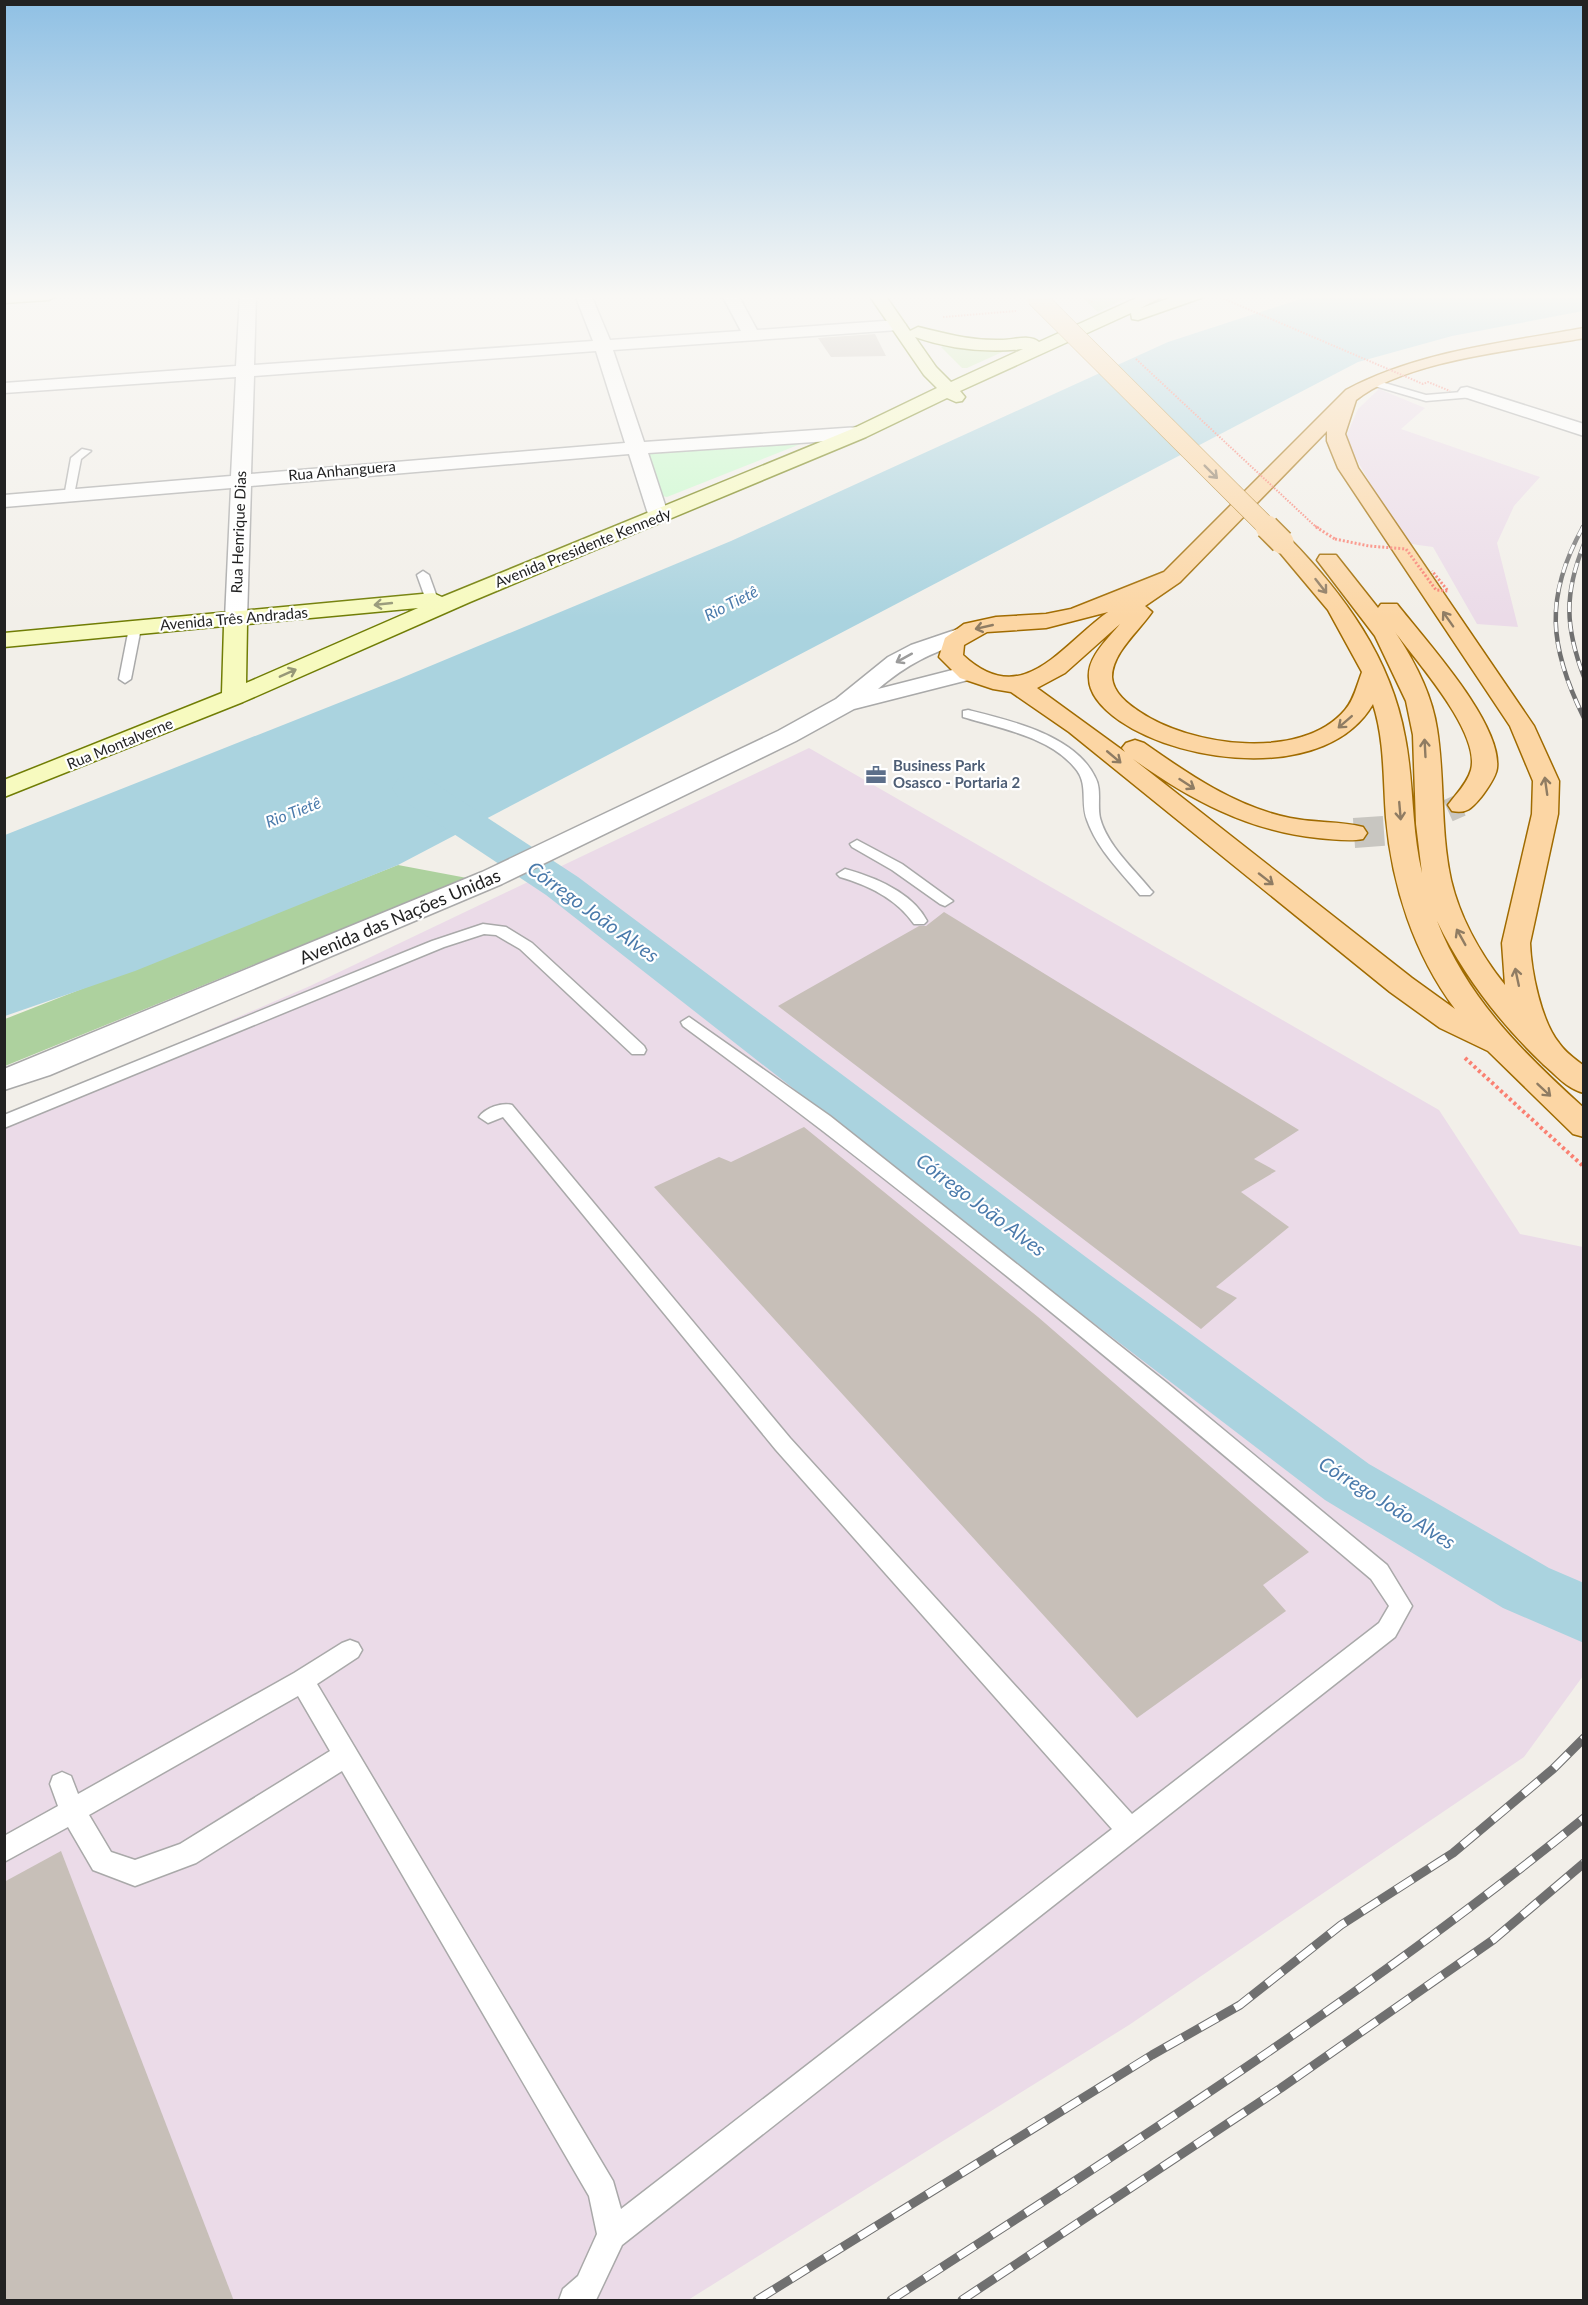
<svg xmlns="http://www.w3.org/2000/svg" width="1588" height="2305" font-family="Lato,sans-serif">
	<rect width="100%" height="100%" fill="#f2efe9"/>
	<!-- industrial -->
	<g fill="#ebdbe8">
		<polygon points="1379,389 1425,408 1401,429 1540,477 1514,506 1497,543 1518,627 1477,624 1433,547 1404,543 1345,439 1358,409"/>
		<polygon points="809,748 1439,1110 1520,1234 1583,1247 1583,1676 1524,1757 1129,2025 688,2300 5,2300 5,1118 310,986"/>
	</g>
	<!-- grass -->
	<g fill="#cdebb0">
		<polygon points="1079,295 1132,295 1098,312"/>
		<polygon points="944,345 1009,349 967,368 962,368 941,347"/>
	</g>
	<!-- forest -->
	<polygon fill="#add19e" points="398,865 467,878 5,1066 5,1019"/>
	<!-- park -->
	<polygon fill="#c8facc" points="808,441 667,497 662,496 646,454"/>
	<!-- water -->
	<polygon fill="#aad3df" points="1313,295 1583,295 1583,311 1452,336 1358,362 398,865 135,971 5,1016 5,835 399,679 731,541 1168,342"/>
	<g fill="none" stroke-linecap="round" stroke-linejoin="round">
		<!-- river -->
		<polygon fill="#aad3df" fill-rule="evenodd" points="413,776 428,779 578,877 1106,1272 1369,1464 1549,1568 1584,1583 1584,1643 1503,1608 1325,1500 1066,1302 546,895 398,797 392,788 398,779"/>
	</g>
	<!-- building -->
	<g fill="#c7bfb8">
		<polygon points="875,334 886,356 831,357 818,338"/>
		<polygon points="944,912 1299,1130 1254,1159 1276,1171 1241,1192 1289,1227 1216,1287 1237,1298 1201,1329 778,1006 919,926 926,926"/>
		<polygon points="804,1127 1038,1317 1309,1552 1263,1585 1286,1611 1137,1718 654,1187 719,1157 731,1162"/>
		<polygon points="61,1851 234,2301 4,2301 4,1882"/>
	</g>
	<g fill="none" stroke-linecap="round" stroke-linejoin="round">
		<!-- primary-tunnel-far1 -->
		<polyline stroke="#c8c6c1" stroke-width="23" stroke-dasharray="23 12" stroke-linecap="butt" points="1416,825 1461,805"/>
		<!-- primary-tunnel -->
		<polyline stroke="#c8c6c1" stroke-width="30" stroke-dasharray="30 15" stroke-linecap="butt" points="1354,833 1396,830 1422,824"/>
		<!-- lane casing -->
		<g stroke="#a9a9a9" stroke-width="3">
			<g id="lane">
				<polygon points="1371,379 1426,395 1473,391 1478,394 1473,397 1426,401 1368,384 1368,380"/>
				<polygon points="82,449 91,451 81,459 74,495 64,497 71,458"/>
				<polygon points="423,571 429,575 438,600 436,603 426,600 417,575"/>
				<polygon points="135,624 141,628 131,679 125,683 119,679 129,628"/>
				<path d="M968 710C1009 720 1075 735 1095 777 1102 789 1097 804 1100 818 1107 845 1133 868 1150 889L1153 892 1150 895H1140C1121 872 1097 849 1087 820 1080 802 1089 784 1075 768 1050 737 999 728 963 717V711Z"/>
				<polygon points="857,840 902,864 953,901 945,906 940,904 892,870 852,847 850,844"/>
				<path d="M845 869C874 877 912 892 927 921L924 924H914C897 899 868 885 840 877L837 874Z"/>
				<polygon points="483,924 506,927 532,943 644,1046 646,1050 644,1054 632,1054 520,949 496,935 484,934 444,947 4,1128 4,1115 432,941"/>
				<path d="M689 1017 830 1116 1167 1383 1387 1565 1412 1606 1395 1637 622 2245 596 2300H559L563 2289 578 2276 597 2234 589 2196 342 1771 196 1863 135 1886 93 1870 68 1827 4 1862V1836L58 1806 50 1784 53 1776 62 1772 71 1776 78 1794 294 1673 342 1643 350 1640 358 1643 362 1650 358 1657 317 1684 613 2181 621 2209 1112 1829 776 1450 503 1117 488 1123 479 1117C485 1108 502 1102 512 1105L790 1438 1132 1814 1379 1623 1389 1606 1371 1579C1146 1389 921 1200 683 1026L681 1022ZM298 1696 330 1751 180 1844 135 1860 111 1852 89 1815Z"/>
			</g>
		</g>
		<!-- street casing -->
		<g stroke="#a9a9a9" stroke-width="3">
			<g id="street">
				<path d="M240 295H256L254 365 593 341 575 295H591L610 340 741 331 722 295H738L757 330 898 320 906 325 898 330 613 350 644 442 859 427 869 433 859 439 648 453 669 517 666 521H652L649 517 629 454 251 486 247 619 244 624H228L225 619 231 488 4 507V495L231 476 236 377 4 393V383L236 366ZM596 351 625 443 251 474 254 376Z"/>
				<polygon points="1467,387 1584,424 1584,436 1461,396 1458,392 1461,388"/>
				<path d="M958 629 966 631 969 636 966 641C929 654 909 663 878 689L968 666 976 668 980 673 976 678 854 709 796 741 502 884 50 1075 4 1090V1069L482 872 778 731 836 699 888 657 911 645Z"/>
			</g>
		</g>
		<!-- secondary casing -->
		<g stroke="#707d05" stroke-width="3">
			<g id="secondary">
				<polygon points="4,295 57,295 49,300 4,303"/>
				<path d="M869 295H885L910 331 918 327C947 334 972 341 1002 340 1014 340 1030 334 1039 342L1143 295H1165L1141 308 1179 295H1203L1201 298 1138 320 1132 319 1131 313 960 391 965 397 962 401 956 402 947 398 866 437 470 602 243 702 4 797V780L222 693 224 626 4 647V633L433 593 442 597 852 429 937 388 924 375ZM915 337C950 349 986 353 1023 349L951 382 936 367ZM418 608 246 683 247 624Z"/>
			</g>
		</g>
		<!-- primary casing -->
		<g stroke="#a06b00" stroke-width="3">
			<g id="primary">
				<polygon points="1140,295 1159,295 1160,297 1152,302"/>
				<path d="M1584 328V338C1520 350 1407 359 1356 400L1345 434 1358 468 1534 726 1559 781 1558 814 1530 943C1531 971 1541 1021 1559 1043 1565 1052 1575 1059 1584 1066V1093C1567 1089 1556 1075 1543 1064 1500 1023 1463 975 1437 921 1467 998 1523 1053 1584 1108V1137L1573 1134 1488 1051 1440 1028 1390 992 1069 732 1011 692 993 689 960 678 939 657 945 638 964 624 996 617 1046 614 1071 609 1164 572 1346 390C1419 351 1503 343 1584 328ZM1327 431V441L1338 468 1510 726 1533 781 1532 814 1502 943 1505 985C1481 955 1460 918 1451 880 1440 830 1445 779 1437 729 1432 694 1414 660 1395 632 1417 662 1481 733 1471 770 1467 784 1456 794 1448 805L1452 811C1467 814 1472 808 1482 796 1487 789 1496 777 1497 768 1502 723 1425 640 1397 604H1381L1378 608 1336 555H1320L1317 560 1375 636 1406 701 1413 735 1416 824 1422 873C1411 828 1414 782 1405 737 1391 658 1344 594 1289 538H1275L1271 542 1328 610 1362 672C1357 685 1354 700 1345 710 1301 762 1190 746 1140 712 1128 704 1113 693 1112 677 1112 653 1139 631 1152 612L1145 606 1180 582ZM1108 612C1061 645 1023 711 963 655L964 645 987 632 1046 628ZM1120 624C1108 639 1087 657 1089 678 1089 696 1107 712 1120 721 1184 765 1328 782 1373 704 1385 741 1383 780 1386 818 1392 886 1414 954 1455 1009L1412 978 1133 759C1189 799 1248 831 1318 838 1333 839 1349 842 1363 839L1367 833 1363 827C1340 821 1314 823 1290 818 1236 807 1188 774 1144 743L1135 740 1126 743 1122 748 1125 752 1037 688 1065 673Z"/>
			</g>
		</g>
		<!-- path-far2 -->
		<g stroke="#fa8072" stroke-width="2" stroke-dasharray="1.5 1.5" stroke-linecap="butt">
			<polyline points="1081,295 1094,303"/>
			<polyline points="943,317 1016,311"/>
			<polyline points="1315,526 1319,528"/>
		</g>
		<!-- path-far1 -->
		<polyline stroke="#fa8072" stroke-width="3" stroke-dasharray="2 2" stroke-linecap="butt" points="1316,527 1335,539"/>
		<!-- path -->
		<polyline stroke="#fa8072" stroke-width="4" stroke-dasharray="3 3" stroke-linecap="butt" points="1465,1058 1584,1167"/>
		<!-- lane -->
		<use href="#lane" fill="#fff" fill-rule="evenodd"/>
		<!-- street -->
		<use href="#street" fill="#fff" fill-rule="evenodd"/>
		<!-- secondary -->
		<use href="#secondary" fill="#f7fabf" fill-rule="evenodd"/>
		<!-- primary -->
		<use href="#primary" fill="#fcd6a4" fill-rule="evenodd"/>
		<!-- rail-far2 casing -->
		<g stroke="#707070" stroke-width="4">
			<polyline id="rail-far2" points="1582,528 1584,525"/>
		</g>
		<!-- rail-far1 casing -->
		<g stroke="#707070" stroke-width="4.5">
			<g id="rail-far1">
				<path d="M1583 527C1544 597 1549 647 1584 718"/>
				<path d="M1584 544C1564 594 1565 627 1584 677"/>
			</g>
		</g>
		<!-- rail casing -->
		<g stroke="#707070" stroke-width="9">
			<g id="rail">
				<polyline points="757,2300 1152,2055 1240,2005 1341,1925 1453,1853 1553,1769 1584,1738"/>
				<path d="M891 2300C1128 2147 1365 1996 1584 1818"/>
				<polyline points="962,2300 1281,2088 1493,1940 1584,1863"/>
			</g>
		</g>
		<!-- rail-far2 -->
		<use href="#rail-far2" stroke="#fff" stroke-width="2" stroke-dasharray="8" stroke-linecap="butt"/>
		<!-- rail-far1 -->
		<use href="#rail-far1" stroke="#fff" stroke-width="3" stroke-dasharray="10" stroke-linecap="butt"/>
		<!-- rail -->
		<use href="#rail" stroke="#fff" stroke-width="7" stroke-dasharray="20" stroke-linecap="butt"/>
		<!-- primary-bridge-far1 casing -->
		<g stroke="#a06b00" stroke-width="20" stroke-linecap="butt">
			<polyline id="primary-bridge-far1" points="1036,297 1268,528"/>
		</g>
		<!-- primary-bridge casing -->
		<g stroke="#a06b00" stroke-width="26" stroke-linecap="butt">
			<polyline id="primary-bridge" points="1267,527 1282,542"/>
		</g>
		<!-- path-bridge-far1 -->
		<g stroke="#fa8072" stroke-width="2" stroke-dasharray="1.5 1.5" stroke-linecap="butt">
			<polyline points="1215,295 1423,384 1428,382 1450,391"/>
			<polyline points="1136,359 1315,526"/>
		</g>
		<!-- path-bridge -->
		<polyline stroke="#fa8072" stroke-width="3" stroke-dasharray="2 2" stroke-linecap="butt" points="1335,539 1369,546 1406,549 1436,590 1448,591 1432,571"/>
		<!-- primary-bridge-far1 -->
		<use href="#primary-bridge-far1" stroke="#fcd6a4" stroke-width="19"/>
		<!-- primary-bridge -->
		<use href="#primary-bridge" stroke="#fcd6a4" stroke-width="23"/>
	</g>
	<!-- one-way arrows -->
	<defs><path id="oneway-shaft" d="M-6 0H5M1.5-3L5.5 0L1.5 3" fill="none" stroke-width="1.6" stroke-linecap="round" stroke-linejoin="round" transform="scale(1.5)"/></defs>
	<g stroke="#8f7c63">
		<use href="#oneway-shaft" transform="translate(1211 472) rotate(45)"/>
		<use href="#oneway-shaft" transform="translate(1321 586) rotate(52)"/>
		<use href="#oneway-shaft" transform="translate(1448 619) rotate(-125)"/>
		<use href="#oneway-shaft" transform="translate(984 627) rotate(167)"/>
		<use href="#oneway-shaft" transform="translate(1345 722) rotate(139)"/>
		<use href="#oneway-shaft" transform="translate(1425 748) rotate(-93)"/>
		<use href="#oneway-shaft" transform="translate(1114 757) rotate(40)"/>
		<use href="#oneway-shaft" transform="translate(1187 784) rotate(33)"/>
		<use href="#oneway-shaft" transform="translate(1546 786) rotate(-98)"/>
		<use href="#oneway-shaft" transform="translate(1400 811) rotate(85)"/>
		<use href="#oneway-shaft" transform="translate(1266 879) rotate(38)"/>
		<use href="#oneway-shaft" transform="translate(1461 937) rotate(-119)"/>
		<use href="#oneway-shaft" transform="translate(1517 977) rotate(-102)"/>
		<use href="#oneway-shaft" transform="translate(1544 1090) rotate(43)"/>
	</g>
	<g stroke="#979978">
		<use href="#oneway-shaft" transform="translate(383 604) rotate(174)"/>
		<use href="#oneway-shaft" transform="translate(288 673) rotate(-24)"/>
	</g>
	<use stroke="#9c9c9c" href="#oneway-shaft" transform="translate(904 658) rotate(151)"/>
	<!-- sky -->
	<linearGradient id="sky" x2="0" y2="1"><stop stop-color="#8fc0e4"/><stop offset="0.48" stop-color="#f9f8f5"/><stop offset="1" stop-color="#f9f8f5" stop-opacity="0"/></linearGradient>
	<rect width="1588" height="618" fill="url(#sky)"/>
	<!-- icons -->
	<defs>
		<g id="office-bare" transform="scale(1.62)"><path d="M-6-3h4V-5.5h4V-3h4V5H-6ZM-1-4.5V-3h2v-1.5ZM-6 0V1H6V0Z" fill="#5c6f8a" stroke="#fff" stroke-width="2.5" paint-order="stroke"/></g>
	</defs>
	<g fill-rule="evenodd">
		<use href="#office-bare" x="876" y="775"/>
	</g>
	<g text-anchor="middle" stroke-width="4.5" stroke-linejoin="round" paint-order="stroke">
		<!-- far-street labels -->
		<g font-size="15" fill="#222" stroke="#fff">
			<text transform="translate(342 471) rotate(-5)" y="5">Rua Anhanguera</text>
			<text transform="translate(239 532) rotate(-88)" y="5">Rua Henrique Dias</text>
			<text transform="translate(583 548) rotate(-22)" y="5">Avenida Presidente Kennedy</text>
			<text transform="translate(234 619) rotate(-5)" y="5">Avenida Três Andradas</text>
			<text transform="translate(120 744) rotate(-22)" y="5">Rua Montalverne</text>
		</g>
		<!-- far-service labels -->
		<g font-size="15" font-weight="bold" fill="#4e5e75" stroke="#fff" text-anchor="start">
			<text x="893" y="771">Business Park<tspan x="893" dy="17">Osasco - Portaria 2</tspan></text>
		</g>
		<!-- far-water labels -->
		<g font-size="16" font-style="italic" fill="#4a7aab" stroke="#fff">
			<text transform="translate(731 603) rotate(-27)" y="6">Rio Tietê</text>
			<text transform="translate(293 812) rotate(-21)" y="6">Rio Tietê</text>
		</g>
		<!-- street labels -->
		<g font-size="18" fill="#222" stroke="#fff">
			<text transform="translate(400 917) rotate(-23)" y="6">Avenida das Nações Unidas</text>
		</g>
		<!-- water labels -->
		<g font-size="20" font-style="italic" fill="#4a7aab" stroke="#fff">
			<text transform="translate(593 912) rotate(36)" y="7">Córrego João Alves</text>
			<text transform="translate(981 1205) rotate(37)" y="7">Córrego João Alves</text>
			<text transform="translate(1387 1503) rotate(32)" y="7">Córrego João Alves</text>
		</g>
	</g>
	<!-- border -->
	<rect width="1588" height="2305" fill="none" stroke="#222222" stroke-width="12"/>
</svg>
